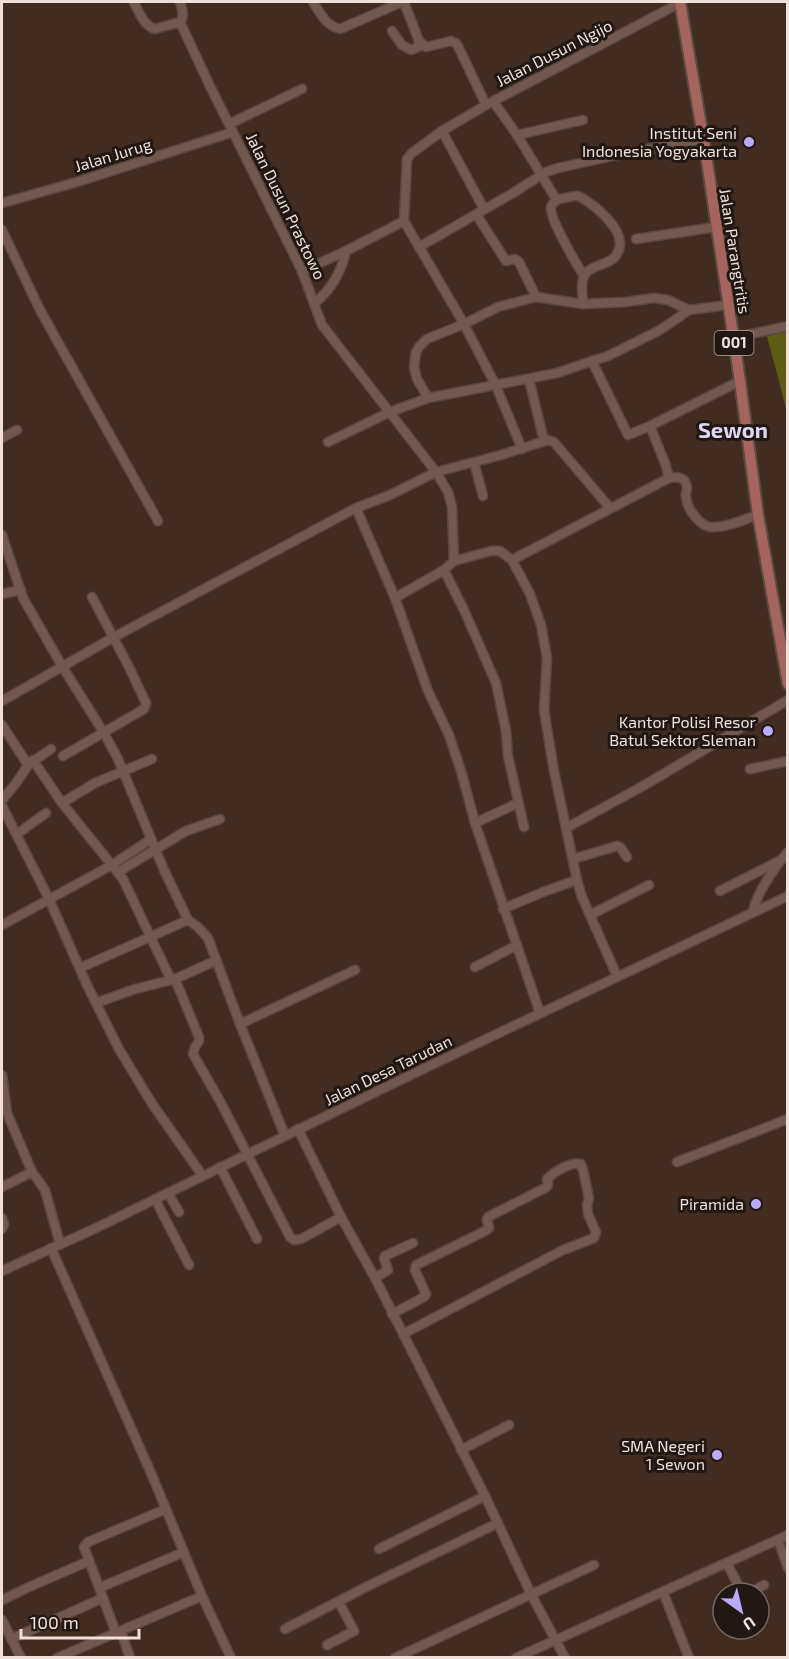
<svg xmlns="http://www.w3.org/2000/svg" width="789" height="1659" font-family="'Exo 2',sans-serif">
	<rect width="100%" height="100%" fill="#412c22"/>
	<!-- green -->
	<polygon fill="#5c5d14" points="787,331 788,331 787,412 767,336"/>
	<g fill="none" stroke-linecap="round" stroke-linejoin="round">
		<!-- minor casing -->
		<g stroke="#5b4941" stroke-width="11">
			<g id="minor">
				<path d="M134 2C139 12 143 25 155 29L180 22 209 84 302 271 322 325 436 472 448 492 452 507 454 561"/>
				<path d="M180 2C182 8 185 17 180 22"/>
				<path d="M313 2C321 14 325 25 340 29L402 2"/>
				<polyline points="404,2 419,41 426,47 451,41 457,44 486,105"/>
				<polyline points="392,31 402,45 411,50 422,45"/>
				<path d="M493 101 517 135 556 199C563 200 571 195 578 196 584 198 589 203 594 206 607 217 630 238 615 257 607 266 591 264 584 276 580 283 583 296 583 304"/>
				<polyline points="229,124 302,89"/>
				<polyline points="442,131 484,209"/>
				<polyline points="517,135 583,120"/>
				<path d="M557 200C554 202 552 204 551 207 549 218 577 265 584 276"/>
				<polyline points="2,203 77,182 233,132"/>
				<polyline points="476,214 506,261 515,259 519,262 536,297"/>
				<polyline points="2,230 40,310 158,521"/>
				<polyline points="636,239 716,227"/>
				<polyline points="419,247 513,193 546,172 558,168 631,152 703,139"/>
				<polyline points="302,271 346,251 404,221"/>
				<path d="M315 303C332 288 341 273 346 251"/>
				<polyline points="733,338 788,326"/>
				<polyline points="592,361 628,435 650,426 740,381"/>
				<polyline points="529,379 544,441"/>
				<polyline points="428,398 417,379 414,367 416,352 419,347 427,339 464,324 498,307 536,297 583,304 625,302 654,298 668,300 689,310"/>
				<polyline points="650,426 666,466 669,478"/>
				<polyline points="2,438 17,430"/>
				<polyline points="328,442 390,412 428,398 557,373 592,361 608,356 660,330 689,310 728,305"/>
				<polyline points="522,449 496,386 464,324 404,221 407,159 412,153 442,131 486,105 680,3"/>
				<polyline points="474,462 483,496"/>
				<polyline points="356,508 395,598 428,691 449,735 461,771 475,823 540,1013"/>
				<polyline points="2,535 23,598 62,666 104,733 118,759 164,870 188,920 198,927 208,938 240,1024 285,1136"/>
				<path d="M512 560 669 478C677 476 686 477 687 488 687 491 685 494 686 497 687 509 700 527 712 527 727 528 744 519 758 515"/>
				<polyline points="2,594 21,590"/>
				<polyline points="395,598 444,570"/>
				<polyline points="2,701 114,637 356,508 390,495 436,472 501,455 548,440 554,442 610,508"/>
				<polyline points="2,725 28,765"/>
				<polyline points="63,756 144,709 146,703 129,667 92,597"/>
				<polyline points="33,760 62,803 123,879 171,980"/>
				<polyline points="750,769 788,761"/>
				<polyline points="2,800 17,782 28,765 51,749"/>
				<polyline points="62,803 95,783 152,759"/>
				<polyline points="2,806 49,899 87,985 119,1049 151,1102 202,1175"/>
				<polyline points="475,823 518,803"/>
				<polyline points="524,827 508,756 506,731 496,683 464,610 444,570 454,561 491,551 500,551 512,560 530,594 541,625 547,658 544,710 554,771 577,880 582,897 617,976"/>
				<polyline points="566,828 643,786 788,700"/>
				<polyline points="17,834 46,813"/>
				<polyline points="573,859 617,846 620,847 627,857"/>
				<polyline points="118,872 186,831 220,819"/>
				<polyline points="720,891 781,860"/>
				<polyline points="503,909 543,892 577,880"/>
				<path d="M753 911C757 893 775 866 788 852"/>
				<polyline points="590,915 649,885"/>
				<polyline points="2,925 112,865 151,839"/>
				<polyline points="475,967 517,945"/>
				<polyline points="80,968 188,920"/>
				<polyline points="175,979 199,1037 199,1041 195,1047 193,1054 221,1103 290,1237 294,1240 301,1239 341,1217"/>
				<polyline points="96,1003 135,989 175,979 215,961"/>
				<polyline points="240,1024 355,970"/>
				<polyline points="2,1075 7,1113 32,1172 45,1190 60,1244"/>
				<polyline points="298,1129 341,1217 375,1278 485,1496 531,1594 565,1658"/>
				<polyline points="677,1162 788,1119"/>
				<polyline points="220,1167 257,1239"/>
				<polyline points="2,1187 32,1172"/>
				<polyline points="168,1193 179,1212"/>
				<polyline points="155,1199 189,1265"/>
				<polyline points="2,1218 4,1224 2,1229"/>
				<polyline points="51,1248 151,1473 202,1596 231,1658"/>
				<polyline points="2,1271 96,1228 425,1068 788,896"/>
				<polyline points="375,1278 388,1270 384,1258 385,1256 413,1243"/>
				<path d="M392 1314 424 1297 426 1294 415 1270 416 1265 485 1231 489 1228 487 1220 488 1217 547 1187 548 1184 547 1179C555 1171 570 1162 581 1164L583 1170 589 1198 587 1205 588 1214 596 1232 594 1238 563 1250 403 1334"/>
				<polyline points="461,1450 509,1425"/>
				<polyline points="778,1540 788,1568"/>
				<polyline points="379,1549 485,1496"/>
				<polyline points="727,1563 742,1593"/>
				<polyline points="99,1588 184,1552"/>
				<polyline points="663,1592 689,1658"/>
				<polyline points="749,1593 764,1585"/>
				<polyline points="2,1600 29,1587 89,1561"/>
				<polyline points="2,1620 21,1658"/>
				<polyline points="285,1629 368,1586 498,1523"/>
				<polyline points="121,1631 130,1658"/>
				<polyline points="116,1633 84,1547 88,1542 166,1509"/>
				<polyline points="11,1639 103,1598"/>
				<polyline points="327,1645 354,1631 339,1602"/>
				<polyline points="57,1658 202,1596"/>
				<polyline points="395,1658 594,1565"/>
				<polyline points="516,1658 788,1535"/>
			</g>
		</g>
		<!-- major casing -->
		<g stroke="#5b4941" stroke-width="14">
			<polyline id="major" points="680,2 705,148 740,381 758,515 788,684"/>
		</g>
		<!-- minor -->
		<use href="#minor" stroke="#72594f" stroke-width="8"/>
		<!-- major -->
		<use href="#major" stroke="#a5645d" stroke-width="10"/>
	</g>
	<!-- markers -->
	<g fill="#bbaaf6" stroke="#211713" stroke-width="2">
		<circle cx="749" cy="142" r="6"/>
		<circle cx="768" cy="731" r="6"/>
		<circle cx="756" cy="1204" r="6"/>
		<circle cx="717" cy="1455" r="6"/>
	</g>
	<g text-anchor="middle" stroke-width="6" stroke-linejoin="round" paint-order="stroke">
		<!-- shield labels -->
		<rect fill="#211713" stroke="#b1a49e" stroke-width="1.5" x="714.5" y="331" width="39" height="24" rx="4.5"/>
		<g font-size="15" font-weight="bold" fill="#efe0da">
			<text x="734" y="348">001</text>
		</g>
		<!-- street labels -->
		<g font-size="16" fill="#efe0da" stroke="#211713">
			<text transform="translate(554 53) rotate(-27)" y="6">Jalan Dusun Ngijo</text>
			<text transform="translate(113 155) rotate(-17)" y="6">Jalan Jurug</text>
			<text transform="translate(286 206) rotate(64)" y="6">Jalan Dusun Prastowo</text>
			<text transform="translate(735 251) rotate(81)" y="6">Jalan Parangtritis</text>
			<text transform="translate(388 1070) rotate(-26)" y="6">Jalan Desa Tarudan</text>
		</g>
		<!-- poi labels -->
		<g font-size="16" fill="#efe0da" stroke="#211713" text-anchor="end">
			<text x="737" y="139">Institut Seni<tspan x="737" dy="18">Indonesia Yogyakarta</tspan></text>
			<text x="756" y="728">Kantor Polisi Resor<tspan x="756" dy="18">Batul Sektor Sleman</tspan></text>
			<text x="744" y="1210">Piramida</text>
			<text x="705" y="1452">SMA Negeri<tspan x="705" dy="18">1 Sewon</tspan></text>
		</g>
		<!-- district labels -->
		<g font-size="22" font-weight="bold" fill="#dcd7f4" stroke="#211713">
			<text x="733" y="438">Sewon</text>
		</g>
	</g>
	<!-- border -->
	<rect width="789" height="1659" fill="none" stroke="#efe0da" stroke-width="6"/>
	<!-- north arrow -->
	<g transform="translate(741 1611) rotate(146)"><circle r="28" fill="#211713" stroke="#736763" stroke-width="1.5"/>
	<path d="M0-4.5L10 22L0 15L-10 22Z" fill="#bbaaf6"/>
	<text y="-9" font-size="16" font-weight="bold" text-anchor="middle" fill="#efe0da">U</text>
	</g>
	<!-- scale -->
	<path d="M21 1629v9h118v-9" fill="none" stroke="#efe0da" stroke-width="3"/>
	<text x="30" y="1629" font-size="18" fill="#efe0da" stroke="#211713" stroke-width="4.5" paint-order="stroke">100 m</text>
</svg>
